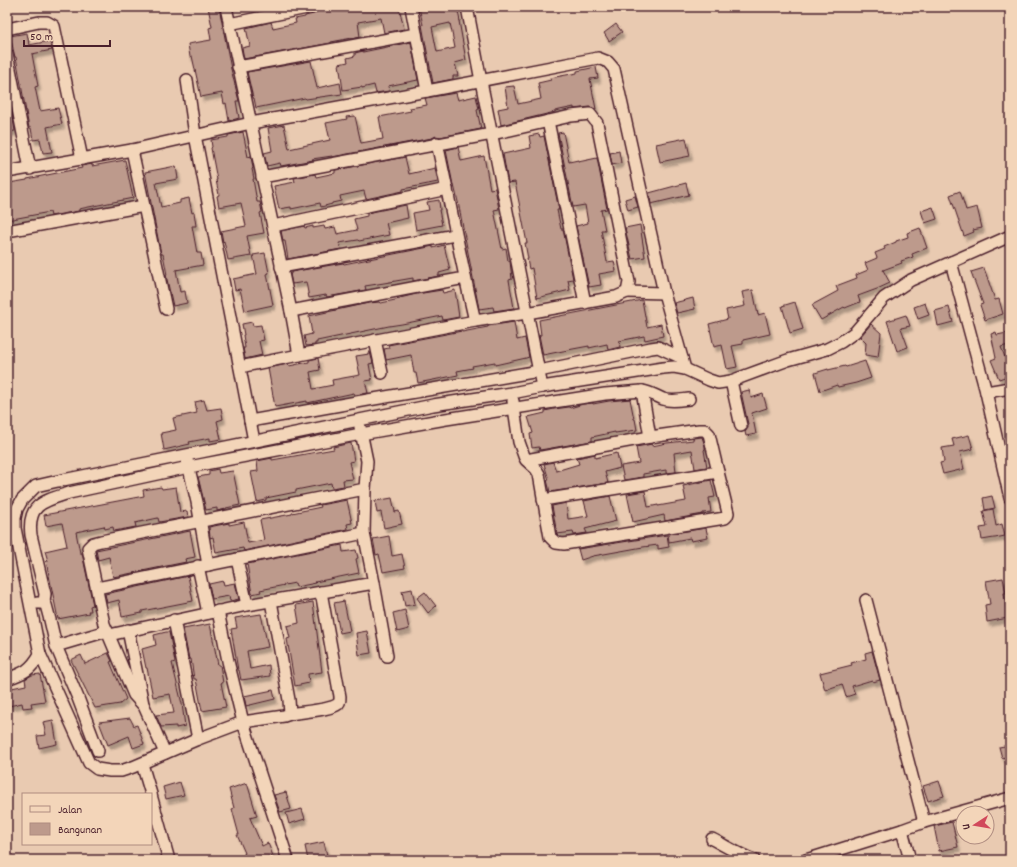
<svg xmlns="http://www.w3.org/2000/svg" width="1017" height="867" font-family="Dekko,sans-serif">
	<defs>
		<filter id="shadow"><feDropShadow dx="2.5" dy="4.5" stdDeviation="1" flood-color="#0004"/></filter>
	</defs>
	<rect width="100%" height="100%" fill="#e9cab1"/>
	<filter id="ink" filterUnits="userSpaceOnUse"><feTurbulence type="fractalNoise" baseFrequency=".025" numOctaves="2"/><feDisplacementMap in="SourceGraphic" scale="8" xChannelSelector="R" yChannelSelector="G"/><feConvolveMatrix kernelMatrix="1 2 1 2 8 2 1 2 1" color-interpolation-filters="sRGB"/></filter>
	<g filter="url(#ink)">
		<!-- building -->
		<g fill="#bd9a8c" stroke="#4a1f2b" fill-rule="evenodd" filter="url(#shadow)">
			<polygon points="208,7 219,7 231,69 239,101 236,101 239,118 229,121 226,103 224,104 222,93 201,97 192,56 190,57 188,44 211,40 209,28 212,27"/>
			<polygon points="329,7 354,7 354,10 367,7 399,7 404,29 384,33 381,18 358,22 360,37 352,39 352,38 331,42 331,43 244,59 242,48 250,46 246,28 271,22 273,28 296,23 295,19 305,17 305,16 314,14 317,12 319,9"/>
			<path d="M419 7H457L460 21H459L466 60 455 63 458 76H453V79L433 83 422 25H423ZM450 23 455 48 437 52 432 27Z"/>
			<polygon points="616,24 622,32 609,41 604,33"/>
			<polygon points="27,33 29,45 50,41 52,50 32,54 38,86 35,87 40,111 58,108 62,124 47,127 52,152 43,153 40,139 33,140 31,128 29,128 16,57 15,57 10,36"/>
			<polygon points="411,42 418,80 388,86 389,91 376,93 374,85 362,88 362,87 343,90 339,64 348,62 347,58 355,56 355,53 363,51 363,52"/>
			<polygon points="311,61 317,88 340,83 342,94 306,99 305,98 256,108 254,98 253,98 247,72"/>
			<polygon points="596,67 598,78 590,79 596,109 590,107 574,109 574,107 555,111 555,112 501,125 498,109 508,107 505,87 514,86 518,104 541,99 538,83 551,80 550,78 577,73 577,71"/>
			<polygon points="456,93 458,100 476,96 479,109 477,110 481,129 440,137 436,136 432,138 332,157 332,156 312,159 313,160 281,166 280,163 267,166 264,153 272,151 268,128 284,125 289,149 330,140 326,123 347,119 346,117 355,116 361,143 383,139 379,117 411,111 410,108 427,105 425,98"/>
			<polygon points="12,113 15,131 7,132 7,114"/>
			<polygon points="243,132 248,157 251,156 253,168 252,169 254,179 253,179 257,202 260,202 262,212 260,213 264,233 247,236 251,256 228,260 224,241 223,242 221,231 246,226 241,203 219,207 217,196 219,195 216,180 217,180 211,148 212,147 211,140 228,137 228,135"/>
			<polygon points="563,132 569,162 578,160 578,162 597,158 607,209 601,210 605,230 601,230 607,262 614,261 616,271 599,274 601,285 589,287 576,226 588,223 585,205 573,207 558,133"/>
			<polygon points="539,134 540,137 544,136 559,210 557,210 561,229 563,229 573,279 568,280 570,290 537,298 532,268 529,269 527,259 528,259 525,243 527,243 515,182 508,183 503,154 531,148 529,136"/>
			<polygon points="686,138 690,156 660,162 656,144"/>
			<polygon points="458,147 461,161 484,156 490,189 495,188 499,209 494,210 502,249 506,248 508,261 510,261 512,279 509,280 514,308 494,311 493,307 479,309 473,278 458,202 454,185 453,185 446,150"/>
			<polygon points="619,151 621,163 612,165 610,153"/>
			<polygon points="405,157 409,174 435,168 438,182 403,189 403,191 366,199 364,191 340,196 341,201 332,203 332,204 321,207 320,203 291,209 291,207 279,209 274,186 295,182 294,178 315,174 316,177 335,173 335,170"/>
			<polygon points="125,160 133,198 79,209 79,211 62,214 51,216 50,212 7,220 7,185 10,185 9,183 27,180 27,179 82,168 81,166 92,164 92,166"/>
			<polygon points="176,166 178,179 156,183 161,207 180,203 180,200 189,198 192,213 194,212 196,226 192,226 197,253 201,253 203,265 176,270 180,292 185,291 187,303 173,306 166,275 167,275 163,254 161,254 145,172"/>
			<polygon points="686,183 689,195 651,204 649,193"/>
			<polygon points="960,191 966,210 977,207 982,228 973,230 974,232 964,236 950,195"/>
			<polygon points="635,196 638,207 628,210 625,199"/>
			<polygon points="439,200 440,210 439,210 442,225 416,230 413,213 429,210 427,202"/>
			<polygon points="406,205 408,218 386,223 389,235 359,241 358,240 339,243 341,249 288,259 285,241 283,241 281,231 304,226 305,228 313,226 313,228 324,226 325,229 335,227 337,234 357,230 354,219 367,216 367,213"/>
			<polygon points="933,207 937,219 925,223 921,211"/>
			<polygon points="640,225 645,257 632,259 625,228"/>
			<polygon points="920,228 927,248 912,254 913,257 901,261 902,263 883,270 890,283 877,289 858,296 860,302 845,308 844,307 821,320 812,305 838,291 836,286 857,278 856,275 868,270 865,263 877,258 875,253 885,249 884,247 896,242 896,241 908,237 907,233"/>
			<polygon points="444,245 450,270 439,273 439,276 413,281 413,278 384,283 365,286 366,290 327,297 326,295 309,298 306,282 292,284 290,274 291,274 291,272 343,263 344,264 424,248 433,246 433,248"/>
			<polygon points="265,253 269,273 267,274 273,305 245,311 240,289 235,290 233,279 257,274 253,255"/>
			<polygon points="984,268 995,300 999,299 1003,314 985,320 980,305 983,304 971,272"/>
			<polygon points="442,290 443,293 455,290 459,317 443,320 442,316 402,324 389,326 317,341 317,343 315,343 315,345 306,346 304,336 312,334 309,316 368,303 380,302 381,303 400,299 400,298 416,294"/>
			<polygon points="753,290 758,315 765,313 770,334 743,340 743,344 732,346 737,367 727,369 722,345 714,347 709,324 728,319 726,310 745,306 742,292"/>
			<polygon points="693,298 695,309 677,313 674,303"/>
			<polygon points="642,300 647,327 661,324 663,336 645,340 644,336 619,341 620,347 608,350 607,344 589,348 589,346 573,349 543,355 539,335 541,335 539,320"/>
			<polygon points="795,302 803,329 790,333 782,306"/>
			<polygon points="925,303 929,315 918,319 914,307"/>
			<polygon points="949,307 953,322 938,326 935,311"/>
			<polygon points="906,315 910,326 901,328 908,347 897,351 887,321"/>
			<polygon points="252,322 253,326 261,325 264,340 259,341 262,355 245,359 243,348 245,348 243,335 244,335 242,324"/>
			<polygon points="514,322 517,340 525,338 529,357 526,358 495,365 495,362 472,366 473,368 457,371 458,375 418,383 416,373 414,373 411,355 386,360 384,349 389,348 388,345 462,331 462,332 488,327 488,326"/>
			<polygon points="871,324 881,333 878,357 865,355 866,343 860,337"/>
			<polygon points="996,332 997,335 1007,333 1009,345 1001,347 1010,370 1010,375 999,379 991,360 996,358 991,334"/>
			<polygon points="369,352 370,352 373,363 369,364 372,380 365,381 368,393 355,395 354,393 307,403 307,401 275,407 268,368 288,364 289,366 309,362 309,360 318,358 320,370 310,372 313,389 333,385 332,380 360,375 356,356 369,354"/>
			<polygon points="865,361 871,378 856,383 838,387 837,385 820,391 815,373 828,369 828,370 845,366 846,367"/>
			<polygon points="749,390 751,398 763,394 767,408 752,413 756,434 746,436 745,432 748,428 748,424 741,392"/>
			<polygon points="630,399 634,419 635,419 637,430 615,433 615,432 592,437 592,441 540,450 539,447 532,448 530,434 533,433 528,417 545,413 545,411 554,409 569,407 570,408 583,404 593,403 593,404 609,401"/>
			<polygon points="204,400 207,410 221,408 223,419 217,421 221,439 210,441 210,438 189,442 190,444 164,450 161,433 176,430 173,418 197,413 195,402"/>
			<polygon points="969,435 973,449 960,452 964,469 943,474 940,463 944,462 942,448 954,446 952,439"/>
			<polygon points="702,437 705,446 705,449 704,450 707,467 695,469 692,450 674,453 676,472 666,473 666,470 643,474 643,477 624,480 621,466 639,463 636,447 652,444 652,446 667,443 693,440 693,438"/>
			<polygon points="351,443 354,461 349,462 353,479 343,480 344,486 332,488 331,483 296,490 296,492 266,498 266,500 257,502 251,472 258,471 257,461 272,458 272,460 334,449 333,447"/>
			<polygon points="617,453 620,468 605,472 608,483 550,492 547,480 549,480 544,464 553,462 556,471 579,464 577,458 595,454 595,458"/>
			<polygon points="218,469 219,473 233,471 240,505 226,508 226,509 217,511 217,508 206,510 198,477 209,475 209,471"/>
			<polygon points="711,480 715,497 709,498 711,512 703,513 703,514 665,521 664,515 633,522 627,494 645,491 648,507 658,505 658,506 686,501 683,486"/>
			<polygon points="161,487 162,489 176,487 180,512 187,511 188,517 159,522 158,518 135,523 136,527 114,531 113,527 105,529 104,526 76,532 80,553 82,553 93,605 90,606 91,611 88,611 89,613 58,619 46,561 48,561 45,551 67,546 62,523 46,526 44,515 144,496 143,490"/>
			<polygon points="610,496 616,521 585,529 587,533 574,535 573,532 557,534 552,506 566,503 568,519 588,516 584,501"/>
			<polygon points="992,496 995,508 985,510 983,498"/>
			<polygon points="392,498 395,512 399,511 402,524 384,528 381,512 377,513 375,501"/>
			<polygon points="347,500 352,523 347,524 348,529 244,551 243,548 216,553 213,537 210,538 209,527 229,523 229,525 244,522 248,543 264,540 260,520 292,514 292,513 321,507 320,505"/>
			<polygon points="993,509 996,526 1002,524 1005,536 995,538 994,538 982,540 980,528 987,527 983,511"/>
			<polygon points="706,528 708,538 691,541 690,538 669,542 668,534"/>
			<polygon points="190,531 195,557 185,559 186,562 113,577 109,557 98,560 96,550"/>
			<polygon points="667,535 669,547 658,549 658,545 643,547 593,556 581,560 578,549"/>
			<polygon points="389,536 392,556 402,554 405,568 383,572 379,554 376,555 373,539"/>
			<polygon points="342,545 343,552 356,550 358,558 356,559 359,573 315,582 316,583 296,587 295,583 260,590 261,592 252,594 247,564"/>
			<polygon points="188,576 193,601 142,611 142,613 122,617 119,600 107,603 105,594"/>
			<polygon points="1003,578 1006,593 1004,593 1008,618 987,622 985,605 990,604 986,581"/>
			<polygon points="223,581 224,585 235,583 239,599 230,601 229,596 212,599 209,584"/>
			<polygon points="412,589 415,604 405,606 402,591"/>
			<polygon points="425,592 436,606 428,613 417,598"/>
			<polygon points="344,601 350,631 340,633 334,603"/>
			<polygon points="313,602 322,672 308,674 309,683 295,686 287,639 290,638 287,626 299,623 296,605"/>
			<polygon points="405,610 409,629 397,632 393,613"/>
			<polygon points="261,614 268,647 247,651 250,669 269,665 270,676 241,680 239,670 238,670 231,629 237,628 235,618"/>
			<polygon points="210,624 218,665 220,665 223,683 221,683 226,707 202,711 196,679 194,679 191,659 189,659 183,629"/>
			<polygon points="367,631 371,653 359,655 356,633"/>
			<polygon points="166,632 169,632 175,662 172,663 182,704 185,726 176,728 176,726 161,727 156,715 174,713 170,694 153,697 147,668 146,668 142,649 156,645 154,635"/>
			<polygon points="872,651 880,680 873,682 872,680 852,686 855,694 846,697 842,684 825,690 820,673 852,665 851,663 866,659 865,653"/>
			<polygon points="108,653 112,661 110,662 126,699 120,704 95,708 71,660 81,655 85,664"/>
			<polygon points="40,674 45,701 31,703 32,707 23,708 22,703 9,706 7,696 7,689 26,685 25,679 32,675"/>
			<polygon points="273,690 275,699 246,706 244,696"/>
			<polygon points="130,718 134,726 137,725 144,744 133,748 129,736 108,745 99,722"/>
			<polygon points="53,720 57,744 39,748 37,736 46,735 43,722"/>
			<polygon points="1010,745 1010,756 1002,758 999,747"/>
			<polygon points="939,781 944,796 928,801 923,786"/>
			<polygon points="180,782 184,795 166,799 163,787"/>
			<polygon points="247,783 257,816 250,818 262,846 268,843 273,856 262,860 247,860 244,853 245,853 237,835 239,835 232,809 234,808 229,789"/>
			<polygon points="286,792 291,809 280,812 274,795"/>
			<polygon points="302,809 305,819 289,824 286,813"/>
			<polygon points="952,822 958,847 939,851 934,826"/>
			<polygon points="324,842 328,860 308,860 305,846"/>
		</g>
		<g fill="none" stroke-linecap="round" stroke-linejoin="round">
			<!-- minor casing -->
			<g stroke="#4a1f2b" stroke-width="14">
				<g id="minor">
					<polyline points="226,7 291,311 299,355"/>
					<polyline points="411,7 427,91"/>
					<polyline points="467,7 481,81 542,387"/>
					<polyline points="229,24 312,7"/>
					<polyline points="7,29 39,22 47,22 54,26 82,159"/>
					<polyline points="7,54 30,169"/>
					<polyline points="238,67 416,34"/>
					<polyline points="187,80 195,135 254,441"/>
					<polyline points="548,121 585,303"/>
					<path d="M437 143C450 202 461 262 475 321"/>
					<polyline points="132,150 166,309"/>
					<polyline points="7,172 132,150 251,123 427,91 598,58 608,62 614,69 664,293 685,369"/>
					<polyline points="273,226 447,189"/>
					<polyline points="7,231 144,206"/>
					<polyline points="951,262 986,392 1010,498"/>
					<polyline points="281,267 455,235"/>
					<polyline points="627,292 664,293"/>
					<polyline points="291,311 465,278"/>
					<polyline points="375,340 382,373"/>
					<polyline points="240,367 299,355 475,321 527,313 616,297 627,292 629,282 597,123 590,114 571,116 492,134 262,177"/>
					<polyline points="731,381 741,426"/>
					<polyline points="642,391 650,437"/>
					<polyline points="986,392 1010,388"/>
					<polyline points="513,401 519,442 524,456 526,460 536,469 539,474 550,537 556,543 564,544 725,518 727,516 728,513 718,472 709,434 705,430 699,430 650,437 526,460"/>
					<polyline points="250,421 368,400 539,371 651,348 658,347 682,358"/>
					<polyline points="360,427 367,461 365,489 364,533 374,583 387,656"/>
					<polyline points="187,460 197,502 208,565"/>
					<polyline points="543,500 718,472"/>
					<polyline points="237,559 247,605"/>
					<polyline points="198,566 208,613"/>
					<path d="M97 588C185 569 275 552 364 533"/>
					<polyline points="866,600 924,822"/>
					<polyline points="37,603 42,603 46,605 50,620 56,646"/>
					<path d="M44 603 45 594 31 535C27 504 44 501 69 493L189 467 361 434 446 419 605 394 642 391C650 392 656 396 663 399 671 402 680 400 689 399"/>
					<polyline points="218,611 228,661 243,722 288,860"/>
					<polyline points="174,620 198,739"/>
					<polyline points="128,630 143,704"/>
					<polyline points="109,635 247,605 374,583"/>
					<polyline points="40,654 89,763 97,769 110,771 121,771 133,767 198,739 243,722 284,716 290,714 289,700 271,601"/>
					<path d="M7 679C24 673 31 670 40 654L15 528V518L17 509 22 500 36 486 58 481 433 405 512 393 542 387 663 368 674 367 685 369 709 380 718 383 731 381 788 360 827 349 841 342 855 332 884 298 911 280 1010 236"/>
					<path d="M290 714C300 712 331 710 338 704 341 701 340 695 339 691L321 592"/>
					<polyline points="98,751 78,698 56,646 107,631"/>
					<polyline points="165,753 144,706 134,695 104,624 88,548 93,543 101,541 365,489"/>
					<polyline points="142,764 151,794"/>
					<polyline points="151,795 169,860"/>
					<polyline points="902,830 910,860"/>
					<path d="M712 839C726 846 739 855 754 860"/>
					<polyline points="806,860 902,830 924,822 1010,798"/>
				</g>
			</g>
			<!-- minor -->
			<use href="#minor" stroke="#f3d5b9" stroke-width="11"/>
		</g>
	</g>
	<!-- margin -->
	<rect width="1017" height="867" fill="none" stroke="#f3d5b9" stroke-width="24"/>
	<rect x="12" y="12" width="993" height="843" fill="none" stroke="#4a1f2b" stroke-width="1.5" filter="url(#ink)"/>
	<!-- legend -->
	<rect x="22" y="793" width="130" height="52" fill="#f3d5b9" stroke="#af8c80"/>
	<rect x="30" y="806" width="20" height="6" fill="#f3d5b9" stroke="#af8c80"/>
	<text x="58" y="813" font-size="12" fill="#4a1f2b">Jalan</text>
	<rect x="30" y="823" width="20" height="12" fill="#bd9a8c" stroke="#af8c80"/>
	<text x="58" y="833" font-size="12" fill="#4a1f2b">Bangunan</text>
	<!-- north arrow -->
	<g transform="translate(975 825) rotate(258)"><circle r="19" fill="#f3d5b9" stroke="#af8c80"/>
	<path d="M0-3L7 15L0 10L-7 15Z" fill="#d1495b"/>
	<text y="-6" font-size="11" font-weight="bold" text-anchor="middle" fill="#4a1f2b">U</text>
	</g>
	<!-- scale -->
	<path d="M24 40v6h86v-6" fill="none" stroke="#4a1f2b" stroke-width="2"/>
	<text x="30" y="40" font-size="12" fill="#4a1f2b" stroke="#f3d5b9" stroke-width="3" paint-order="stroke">50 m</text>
</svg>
